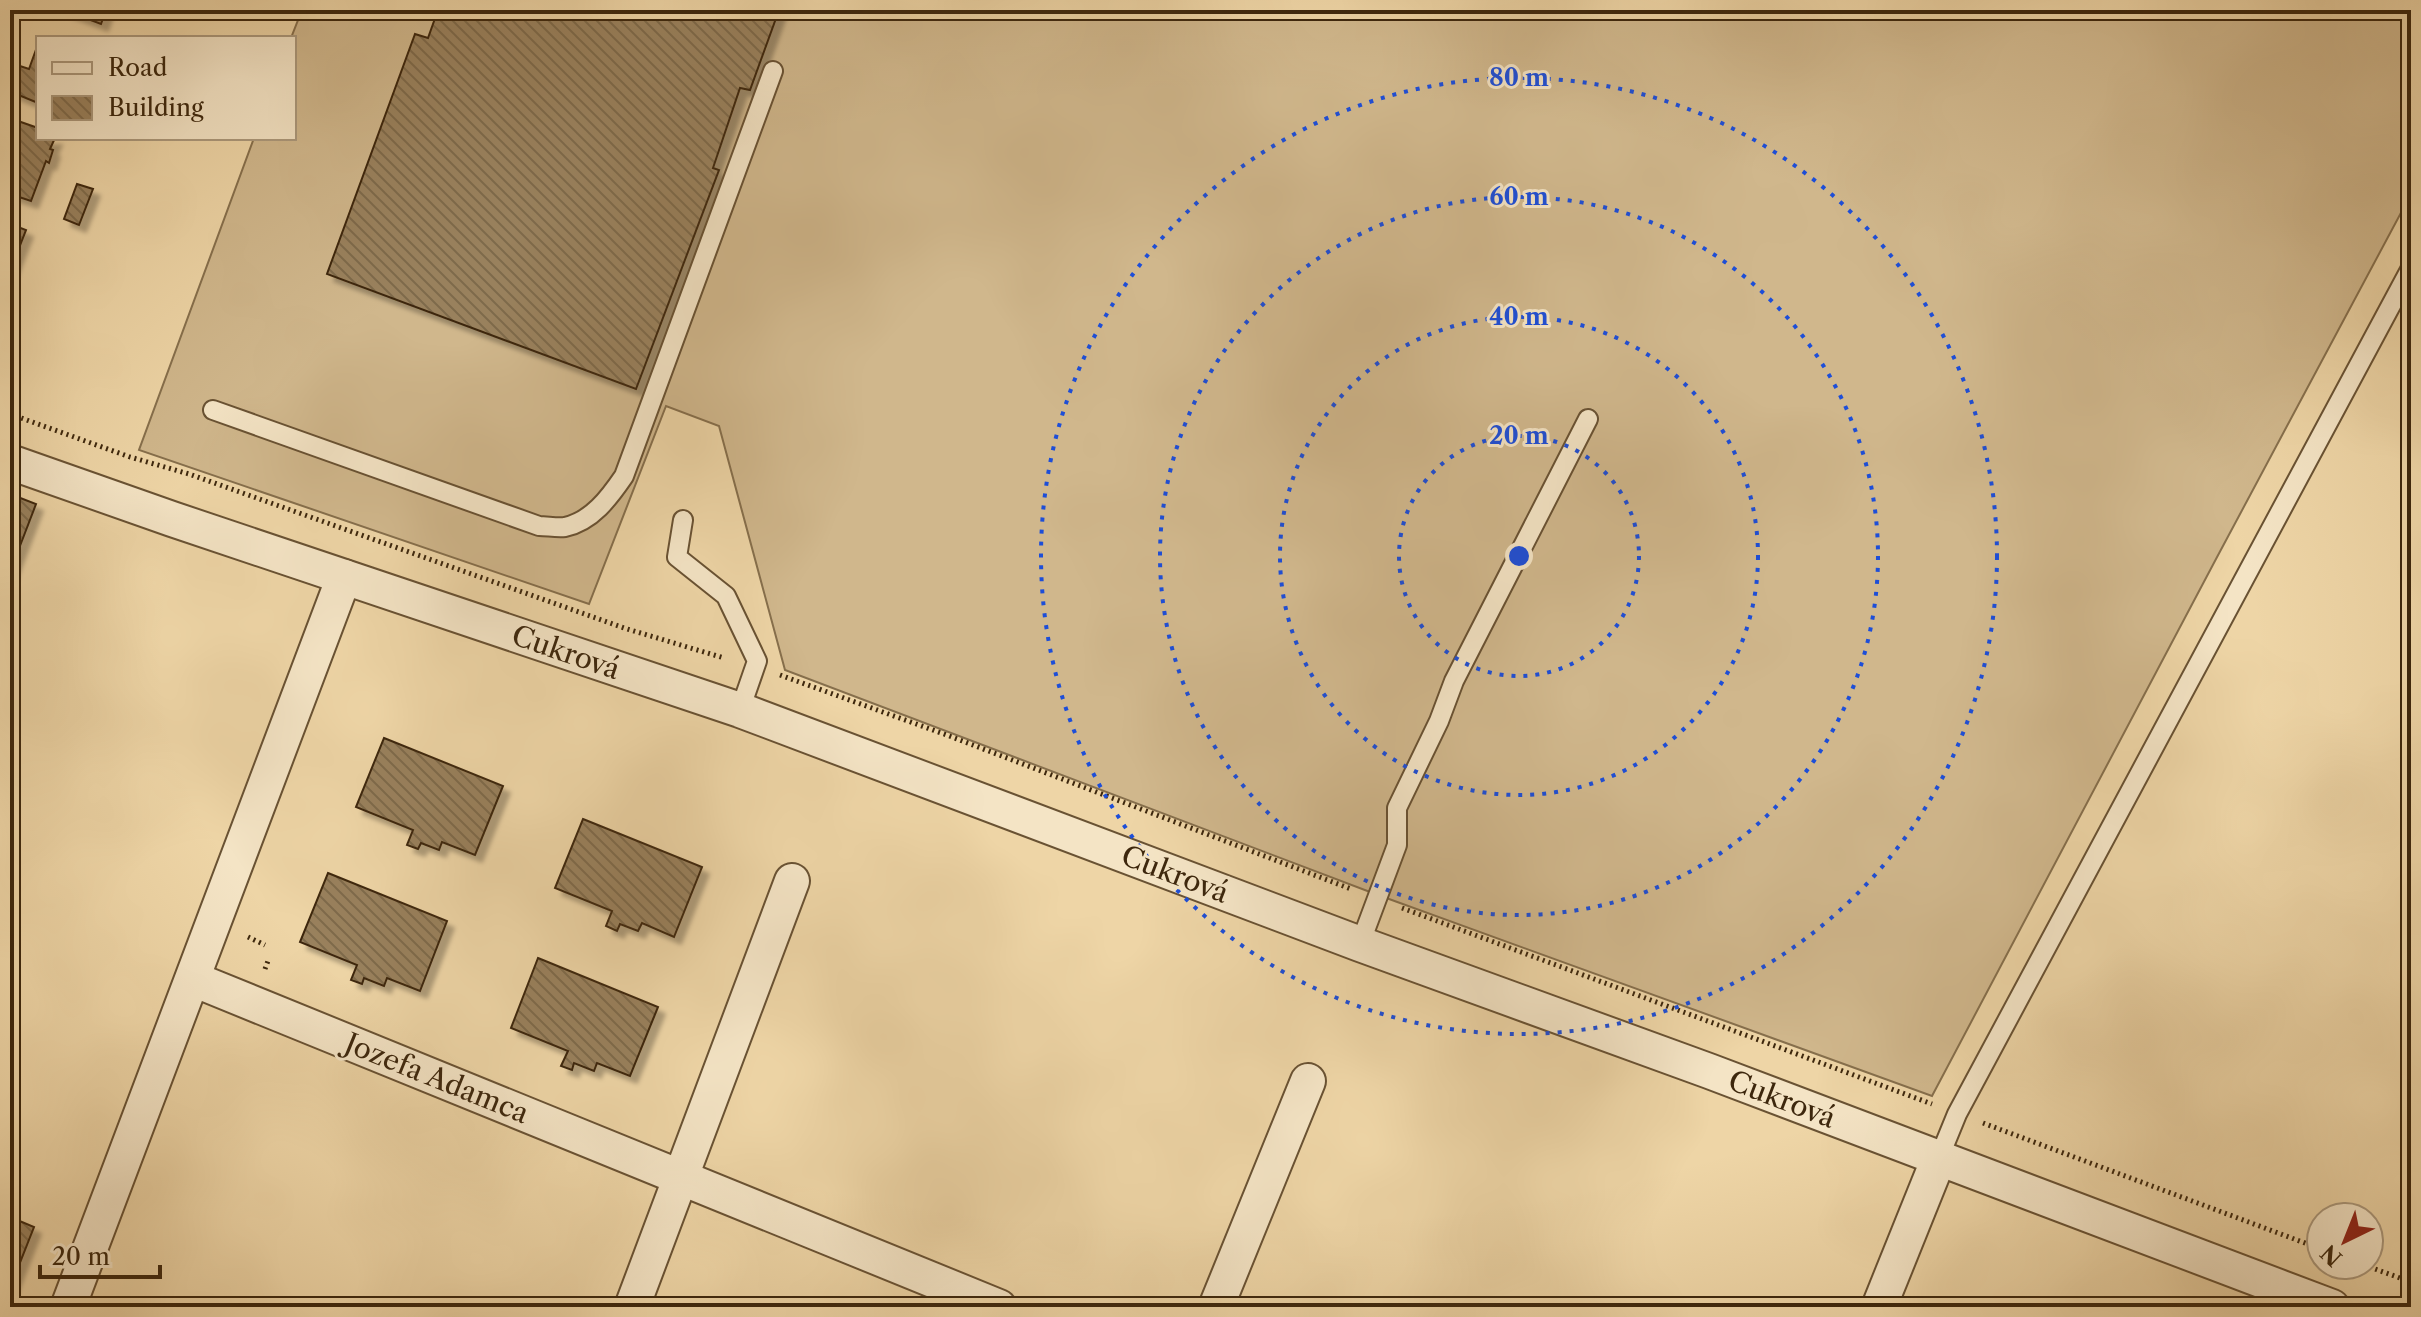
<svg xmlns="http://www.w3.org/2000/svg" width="2421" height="1317" font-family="'Libre Caslon Text',serif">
	<defs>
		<pattern id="building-back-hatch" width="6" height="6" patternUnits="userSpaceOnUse" patternTransform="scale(2)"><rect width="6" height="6" fill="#99815d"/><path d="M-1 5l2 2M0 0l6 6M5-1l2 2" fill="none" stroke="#7e6a4b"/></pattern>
		<filter id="shadow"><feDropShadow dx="7" dy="7" stdDeviation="2" flood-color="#0004"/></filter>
	</defs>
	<rect width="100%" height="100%" fill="#eed5a6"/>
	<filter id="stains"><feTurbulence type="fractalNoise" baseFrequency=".0025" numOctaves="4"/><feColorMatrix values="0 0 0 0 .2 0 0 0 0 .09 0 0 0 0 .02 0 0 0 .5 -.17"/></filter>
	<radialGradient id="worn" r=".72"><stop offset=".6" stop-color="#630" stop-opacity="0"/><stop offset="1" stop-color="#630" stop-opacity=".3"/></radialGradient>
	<!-- pitch -->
	<polygon fill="#d0b78c" stroke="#866f4c" stroke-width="2" points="302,10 2411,10 2411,194 2216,559 1932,1096 1378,895 785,670 719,426 666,406 589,604 139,450 254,138 294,138 294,38 291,38"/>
	<!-- building -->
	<g fill="url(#building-back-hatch)" stroke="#3d270d" stroke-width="2" filter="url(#shadow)">
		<polygon points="64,10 106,10 101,24"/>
		<polygon points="438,10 779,10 750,90 740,88 713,168 719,170 636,389 327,274 415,34 428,38"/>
		<polygon points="38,44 38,103 11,92 20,66 29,69"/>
		<polygon points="18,121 38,128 38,138 55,138 50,149 53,150 49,163 46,161 31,201 10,194 10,133 13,134"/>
		<polygon points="77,184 93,189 79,225 64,219"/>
		<polygon points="10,224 26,230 10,271"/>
		<polygon points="10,494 36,504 10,572"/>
		<polygon points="384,738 503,786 475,855 442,842 439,850 421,843 418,849 407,845 413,830 356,807"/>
		<polygon points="583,819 702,867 674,937 642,923 638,931 620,924 617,931 606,926 612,911 555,888"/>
		<polygon points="328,873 447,921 420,991 387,978 384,986 364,978 362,984 351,980 357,965 300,942"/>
		<polygon points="538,958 658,1007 630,1076 597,1063 594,1071 574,1063 572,1070 561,1066 568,1051 511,1028"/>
		<polygon points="10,1217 34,1227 10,1288"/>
	</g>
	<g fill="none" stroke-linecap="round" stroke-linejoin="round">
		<!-- lane casing -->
		<g stroke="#695233" stroke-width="22">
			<g id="lane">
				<path d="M213 410 539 526C547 526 557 528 565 527 592 521 609 498 624 476L773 71"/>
				<polyline points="683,520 677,557 726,596 757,661 740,710"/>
				<polyline points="1360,944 1397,845 1397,808 1439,721 1454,681 1588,419"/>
				<polyline points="1939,1158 1957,1114 2411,268"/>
			</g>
		</g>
		<!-- street casing -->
		<g stroke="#695233" stroke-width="38">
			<g id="street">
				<polyline points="10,462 172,519 740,710 1360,944 1709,1071 2332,1307"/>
				<polyline points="193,979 999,1307"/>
				<polyline points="68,1307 344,577"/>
				<polyline points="632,1307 792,881"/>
				<polyline points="1216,1307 1308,1081"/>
				<polyline points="1879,1307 1939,1158"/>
			</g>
		</g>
		<!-- path -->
		<g stroke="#3d270d" stroke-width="5" stroke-dasharray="2 4" stroke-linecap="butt">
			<polyline points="10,414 130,457 189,474 624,628 724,658"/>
			<polyline points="780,675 944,734 1351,889"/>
			<polyline points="1402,908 1932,1104"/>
			<polyline points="248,937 265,945"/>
			<polyline points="265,969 269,958"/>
			<polyline points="1983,1123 2321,1249"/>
			<polyline points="2364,1265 2411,1282"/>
		</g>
		<!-- lane -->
		<use href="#lane" stroke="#f4e4c5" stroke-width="18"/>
		<!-- street -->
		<use href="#street" stroke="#f4e4c5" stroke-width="34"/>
	</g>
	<!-- distance rings -->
	<g fill="none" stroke="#1d4ed8" stroke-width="4" stroke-dasharray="4 8">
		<circle cx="1519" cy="556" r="120"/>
		<circle cx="1519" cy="556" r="239"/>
		<circle cx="1519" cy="556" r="359"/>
		<circle cx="1519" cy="556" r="478"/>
	</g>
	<g text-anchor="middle" stroke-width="6" stroke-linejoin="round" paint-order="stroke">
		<!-- street labels -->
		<g font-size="28" fill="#3d270d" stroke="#f4e4c5">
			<text transform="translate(566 652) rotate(19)" y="10">Cukrová</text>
			<text transform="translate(1175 874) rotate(21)" y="10">Cukrová</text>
			<text transform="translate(437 1078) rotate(22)" y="10">Jozefa Adamca</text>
			<text transform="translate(1782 1099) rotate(21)" y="10">Cukrová</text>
		</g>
	</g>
	<circle cx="1519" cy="556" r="12" fill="#1d4ed8" stroke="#f4e4c5" stroke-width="4"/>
	<g font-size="24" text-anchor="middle" font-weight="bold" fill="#1d4ed8" stroke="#f4e4c5" stroke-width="6" stroke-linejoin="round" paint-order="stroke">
		<text x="1519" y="86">80 m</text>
		<text x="1519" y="205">60 m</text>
		<text x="1519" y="325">40 m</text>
		<text x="1519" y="444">20 m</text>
	</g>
	<!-- margin -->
	<rect width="2421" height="1317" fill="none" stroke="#eed5a6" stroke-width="40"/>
	<rect x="12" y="12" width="2397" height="1293" fill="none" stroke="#3d270d" stroke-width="4"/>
	<rect x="20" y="20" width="2381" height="1277" fill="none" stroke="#3d270d" stroke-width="2"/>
	<!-- legend -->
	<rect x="36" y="36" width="260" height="104" fill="#f4e4c5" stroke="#ab987b" stroke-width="2"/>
	<rect x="52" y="62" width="40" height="12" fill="#f4e4c5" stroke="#ab987b" stroke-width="2"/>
	<text x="108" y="76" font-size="24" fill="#3d270d">Road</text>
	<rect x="52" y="96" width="40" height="24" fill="url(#building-back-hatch)" stroke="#ab987b" stroke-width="2"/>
	<text x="108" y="116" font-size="24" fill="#3d270d">Building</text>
	<!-- north arrow -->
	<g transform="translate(2345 1241) rotate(223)"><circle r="38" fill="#f4e4c5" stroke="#ab987b" stroke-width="2"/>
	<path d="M0-6L14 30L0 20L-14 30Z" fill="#8f2418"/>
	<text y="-12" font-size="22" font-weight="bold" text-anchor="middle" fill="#3d270d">N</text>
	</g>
	<!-- scale -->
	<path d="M40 1265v12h120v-12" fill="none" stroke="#3d270d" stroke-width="4"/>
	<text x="52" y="1265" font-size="24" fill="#3d270d" stroke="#f4e4c5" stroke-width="6" paint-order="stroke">20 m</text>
	<rect width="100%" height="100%" filter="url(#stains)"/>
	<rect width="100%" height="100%" fill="url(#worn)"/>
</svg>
